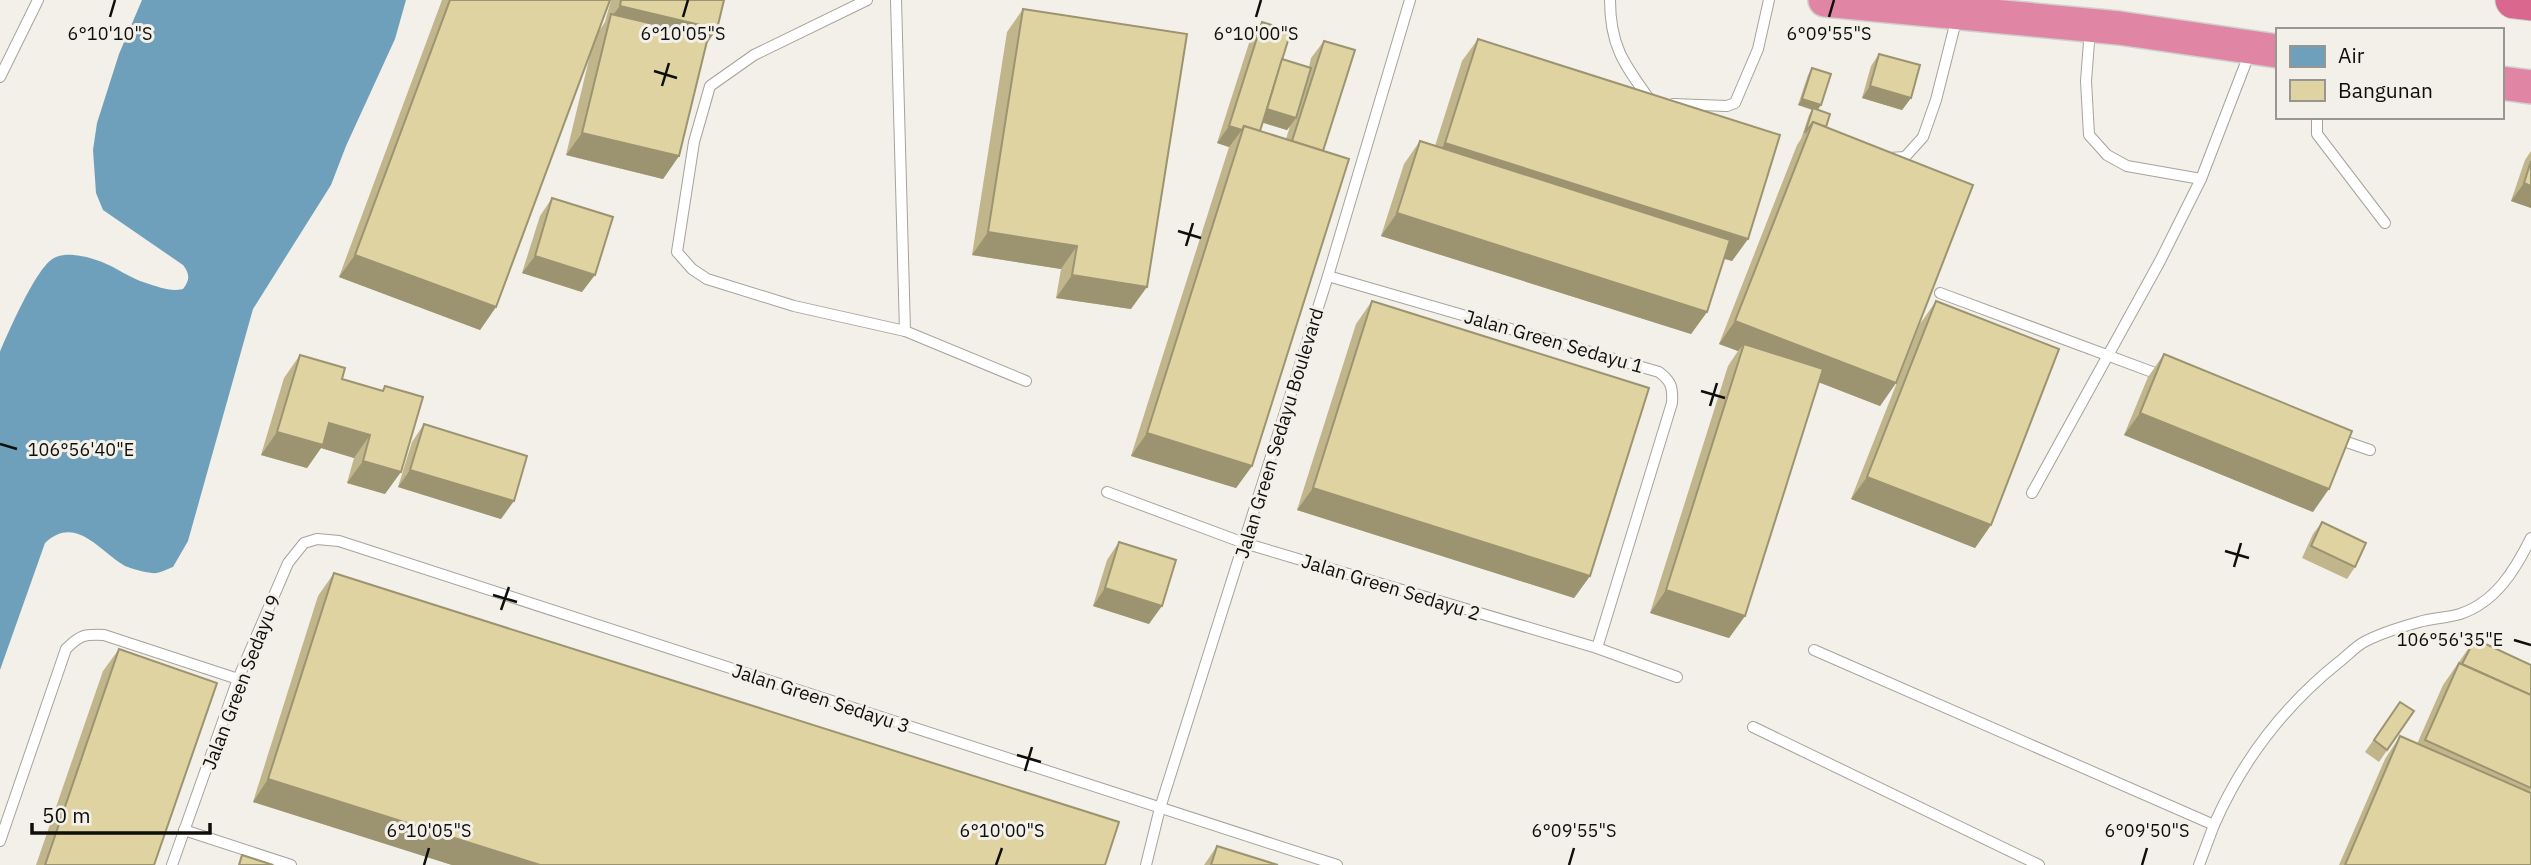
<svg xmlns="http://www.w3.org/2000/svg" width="2531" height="865" font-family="'IBM Plex Sans',sans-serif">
	<rect width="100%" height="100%" fill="#f2f0e8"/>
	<!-- water -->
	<path fill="#6fa0bb" d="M142 0H406L395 39 346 146 331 185 253 309 188 541 173 567C167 569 159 574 152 573 144 572 132 569 125 566 100 552 76 514 45 543L0 670V352C8 333 37 266 54 258 67 251 89 257 102 262 117 268 130 278 146 283 159 287 170 292 183 289 190 280 190 274 183 265L103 210 96 193 93 150 97 123 119 54Z"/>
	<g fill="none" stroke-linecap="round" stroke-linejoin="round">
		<!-- service casing -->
		<g stroke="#a5a39c" stroke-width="12">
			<g id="service">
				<polyline points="867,0 754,55 710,86 694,142 677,252 692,269 707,279 794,306 905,331"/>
				<polyline points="896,0 905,331 1026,381"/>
				<path d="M1610 0C1610 46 1624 64 1650 100"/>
				<polyline points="2090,29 2086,81 2089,135 2107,155 2127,166 2201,179"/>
				<polyline points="0,77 38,0"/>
				<polyline points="1673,104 1727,106 1735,103 1758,49 1769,0"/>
				<polyline points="2317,117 2317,134 2385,223"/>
				<polyline points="1889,158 1905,157 1923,137 1936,100 1957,17"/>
				<path d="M1328 276 1659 372C1671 381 1673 387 1672 403L1597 648"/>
				<polyline points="1940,293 2163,376"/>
				<polyline points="2338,439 2370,450"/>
				<polyline points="1107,492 1244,543 1597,648 1677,677"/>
				<polyline points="2032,493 2160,261 2201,179 2250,52"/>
				<path d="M1814 650 2214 825C2242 761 2284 706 2339 662 2347 656 2355 647 2364 642 2379 634 2401 627 2419 622 2432 618 2447 618 2460 614 2496 602 2515 570 2531 538"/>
				<polyline points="1753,727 2039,865"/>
				<polyline points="184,830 291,865"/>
				<path d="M0 841 66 649C80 635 84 634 104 635L238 679"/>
				<polyline points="172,865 238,679 288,563 304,543 317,539 339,541 1337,865"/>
				<polyline points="1146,865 1160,808 1328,276 1410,0"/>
				<polyline points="2199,865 2214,825"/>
			</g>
		</g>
		<!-- trunk casing -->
		<g stroke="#cfcfce" stroke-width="36">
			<g id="trunk">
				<polyline points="1825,0 2119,28 2277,51"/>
				<polyline points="2501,83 2531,87"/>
			</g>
		</g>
		<!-- motorway casing -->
		<g stroke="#cfcfce" stroke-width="39">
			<polyline id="motorway" points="2514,0 2531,2"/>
		</g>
		<!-- service -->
		<use href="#service" stroke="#fff" stroke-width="10"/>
		<!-- trunk -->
		<use href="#trunk" stroke="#e086a4" stroke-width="33"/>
		<!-- motorway -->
		<use href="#motorway" stroke="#d9678e" stroke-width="37"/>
	</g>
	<!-- wall -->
	<g fill="#c0b58b" fill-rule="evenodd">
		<polygon points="442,0 610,0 599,31 605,22 611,0 724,0 707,43 679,156 663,179 566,155 591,51 496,307 480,330 339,277"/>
		<polygon points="1023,9 1131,309 1056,298 1061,269 972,255 1007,32"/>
		<path d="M1262 22 1282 59 1309 67 1311 58 1324 41 1323 151 1252 466 1236 488 1131 456 1229 147 1217 143 1250 40ZM1262 122 1287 130 1290 126 1286 139 1260 131Z"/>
		<polygon points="1478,39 1748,239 1732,261 1724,259 1707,312 1691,334 1381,236 1404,164 1420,141 1435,146 1462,61"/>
		<polygon points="1879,54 1911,98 1902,110 1862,98 1871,66"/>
		<polygon points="1812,68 1818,110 1826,127 1896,383 1880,406 1818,382 1745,616 1729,638 1650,613 1728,366 1738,351 1719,344 1797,145 1801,139 1809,115 1812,110 1798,105 1808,75"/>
		<polygon points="2531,151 2531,208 2511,201 2525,160"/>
		<polygon points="552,198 582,292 522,273 540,216"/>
		<polygon points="1372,301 1590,576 1574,598 1297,510 1356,324"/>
		<polygon points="1936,301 1991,525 1975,548 1851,499 1920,324"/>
		<polygon points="2164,354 2313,512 2124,435 2148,377"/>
		<polygon points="300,355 342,379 382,391 385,386 385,494 347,483 354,458 321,448 307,468 261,455 284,378"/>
		<polygon points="424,424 501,519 398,487 412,442"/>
		<polygon points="2322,522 2355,567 2347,579 2302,558 2313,534"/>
		<polygon points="1119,542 1149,624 1093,606 1107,560"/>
		<polygon points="334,573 1105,865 452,865 253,802 318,596"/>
		<polygon points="2475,639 2531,665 2531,865 2339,865 2385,759 2400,736 2417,744 2443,685"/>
		<polygon points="119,649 154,865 36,865 103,671"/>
		<polygon points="2400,702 2414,711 2379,762 2365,752"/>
		<polygon points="1217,846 1278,865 1204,865"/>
	</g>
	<!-- shaded-wall -->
	<g fill="#9c9471">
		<polygon points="620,6 717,29 701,52 609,20"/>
		<polygon points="1870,86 1911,98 1902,110 1862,98"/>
		<polygon points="1802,99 1821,105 1817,111 1798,105"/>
		<polygon points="1266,108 1296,118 1287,130 1257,121"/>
		<polygon points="1229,126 1242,130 1229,147 1217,143"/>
		<polygon points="582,133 679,156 663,179 566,155"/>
		<polygon points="1445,143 1748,239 1732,261 1429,165"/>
		<polygon points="2524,183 2531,186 2531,208 2511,201"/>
		<polygon points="1397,213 1707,312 1691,334 1381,236"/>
		<polygon points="988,232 1077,246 1061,269 972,255"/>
		<polygon points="355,255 496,307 480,330 339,277"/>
		<polygon points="535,256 595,275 582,292 522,273"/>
		<polygon points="1072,275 1147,287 1131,309 1056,298"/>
		<polygon points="1735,321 1896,383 1880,406 1741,352 1744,344 1738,351 1719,344"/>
		<polygon points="2140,413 2329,489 2313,512 2124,435"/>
		<polygon points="329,423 370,435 354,458 321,448 307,468 261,455 277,432"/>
		<polygon points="1147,433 1252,466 1236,488 1131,456"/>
		<polygon points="363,461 401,472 385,494 347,483"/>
		<polygon points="410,470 514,501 501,519 398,487"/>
		<polygon points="1867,477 1991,525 1975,548 1851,499"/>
		<polygon points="1313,488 1590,576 1574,598 1297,510"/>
		<polygon points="1105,588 1162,606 1149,624 1093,606"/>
		<polygon points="1666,590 1745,616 1729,638 1650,613"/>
		<polygon points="268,779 540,865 452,865 253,802"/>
	</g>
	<!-- building -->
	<g fill="#dfd3a2" stroke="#9c9471" stroke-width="2">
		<polygon points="450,0 610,0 496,307 355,255"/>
		<polygon points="621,0 724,0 717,29 620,6"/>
		<polygon points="1023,9 1187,34 1147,287 1072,275 1077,246 988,232"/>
		<polygon points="611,14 708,37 679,156 582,133"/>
		<polygon points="1262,22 1291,31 1260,131 1244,126 1242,130 1229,126"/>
		<polygon points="1478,39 1780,135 1748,239 1445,143"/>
		<polygon points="1324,41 1355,50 1323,151 1292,141"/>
		<polygon points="1879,54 1920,65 1911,98 1870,86"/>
		<polygon points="1282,59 1311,68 1296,118 1267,109"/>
		<polygon points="1812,68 1831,74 1821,105 1802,99"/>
		<polygon points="1813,108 1830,114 1826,127 1813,122 1805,133"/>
		<polygon points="1813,122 1973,185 1896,383 1735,321"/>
		<polygon points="1244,126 1349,159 1252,466 1147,433"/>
		<polygon points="1420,141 1730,240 1707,312 1397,213"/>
		<polygon points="2531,161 2531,186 2524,183"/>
		<polygon points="552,198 613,217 595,275 535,256"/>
		<polygon points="1372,301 1649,388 1590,576 1313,488"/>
		<polygon points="1936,301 2059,349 1991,525 1867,477"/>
		<polygon points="1744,344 1823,369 1745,616 1666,590"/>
		<polygon points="2164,354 2352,431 2329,489 2140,413"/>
		<polygon points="300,355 345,368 342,379 383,391 385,386 423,397 401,472 363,461 370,435 329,423 323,445 277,432"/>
		<polygon points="424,424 527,456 514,501 410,470"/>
		<polygon points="2322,522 2366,543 2355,567 2311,546"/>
		<polygon points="1119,542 1176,560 1162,606 1105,588"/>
		<polygon points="334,573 1119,822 1105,865 540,865 268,779"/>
		<polygon points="2475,639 2531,665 2531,695 2462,664"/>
		<polygon points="119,649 217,683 154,865 45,865"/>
		<polygon points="2459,663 2531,695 2531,788 2425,740"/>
		<polygon points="2400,702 2414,711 2387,750 2374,740"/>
		<polygon points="2400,736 2531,793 2531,865 2345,865"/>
		<polygon points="1217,846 1278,865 1211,865"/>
		<polygon points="242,855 273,865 239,865"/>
	</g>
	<!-- ticks -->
	<path fill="none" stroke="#0e0e0b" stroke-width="2.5" d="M110 17 115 0M683 17 688 0M1256 17 1261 0M1829 17 1834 0M654 71 677 78M662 86 669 63M1178 231 1201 238M1186 246 1193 223M1701 391 1725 398M1710 406 1717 383M0 444 17 449M2225 551 2249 558M2234 567 2241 543M493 595 517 602M501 610 509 587M2514 640 2531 645M1017 755 1041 762M1025 771 1032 747M424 865 429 848M996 865 1002 848M1569 865 1574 848M2142 865 2147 848"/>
	<g text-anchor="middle" stroke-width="6" stroke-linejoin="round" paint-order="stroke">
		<!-- street labels -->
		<g font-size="19" fill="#0e0e0b" stroke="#f2f0e8">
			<text transform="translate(1554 341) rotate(16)" y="7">Jalan Green Sedayu 1</text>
			<text transform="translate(1279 433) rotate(-73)" y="7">Jalan Green Sedayu Boulevard</text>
			<text transform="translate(1391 587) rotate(17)" y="7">Jalan Green Sedayu 2</text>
			<text transform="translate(241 682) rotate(-69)" y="7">Jalan Green Sedayu 9</text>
			<text transform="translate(821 698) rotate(18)" y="7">Jalan Green Sedayu 3</text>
		</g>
	</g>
	<g font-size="18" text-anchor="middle" fill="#0e0e0b" stroke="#f2f0e8" stroke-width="6" stroke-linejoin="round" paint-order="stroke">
		<text x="110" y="40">6°10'10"S</text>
		<text x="683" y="40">6°10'05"S</text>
		<text x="1256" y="40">6°10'00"S</text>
		<text x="1829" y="40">6°09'55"S</text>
		<text x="81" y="456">106°56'40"E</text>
		<text x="2450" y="646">106°56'35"E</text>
		<text x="429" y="837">6°10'05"S</text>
		<text x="1002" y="837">6°10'00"S</text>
		<text x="1574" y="837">6°09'55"S</text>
		<text x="2147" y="837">6°09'50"S</text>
	</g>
	<!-- legend -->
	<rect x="2276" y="28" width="228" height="91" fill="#f2f0e8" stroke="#979690" stroke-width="2"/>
	<rect x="2290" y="46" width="35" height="21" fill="#6fa0bb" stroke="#979690" stroke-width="2"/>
	<text x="2338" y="63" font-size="21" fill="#0e0e0b">Air</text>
	<rect x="2290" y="80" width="35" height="21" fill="#dfd3a2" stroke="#979690" stroke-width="2"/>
	<text x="2338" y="98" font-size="21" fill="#0e0e0b">Bangunan</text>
	<!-- scale -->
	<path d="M32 823v10h178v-10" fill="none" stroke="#0e0e0b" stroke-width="3.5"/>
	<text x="42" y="823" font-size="21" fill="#0e0e0b" stroke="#f2f0e8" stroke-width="5" paint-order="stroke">50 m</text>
</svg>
